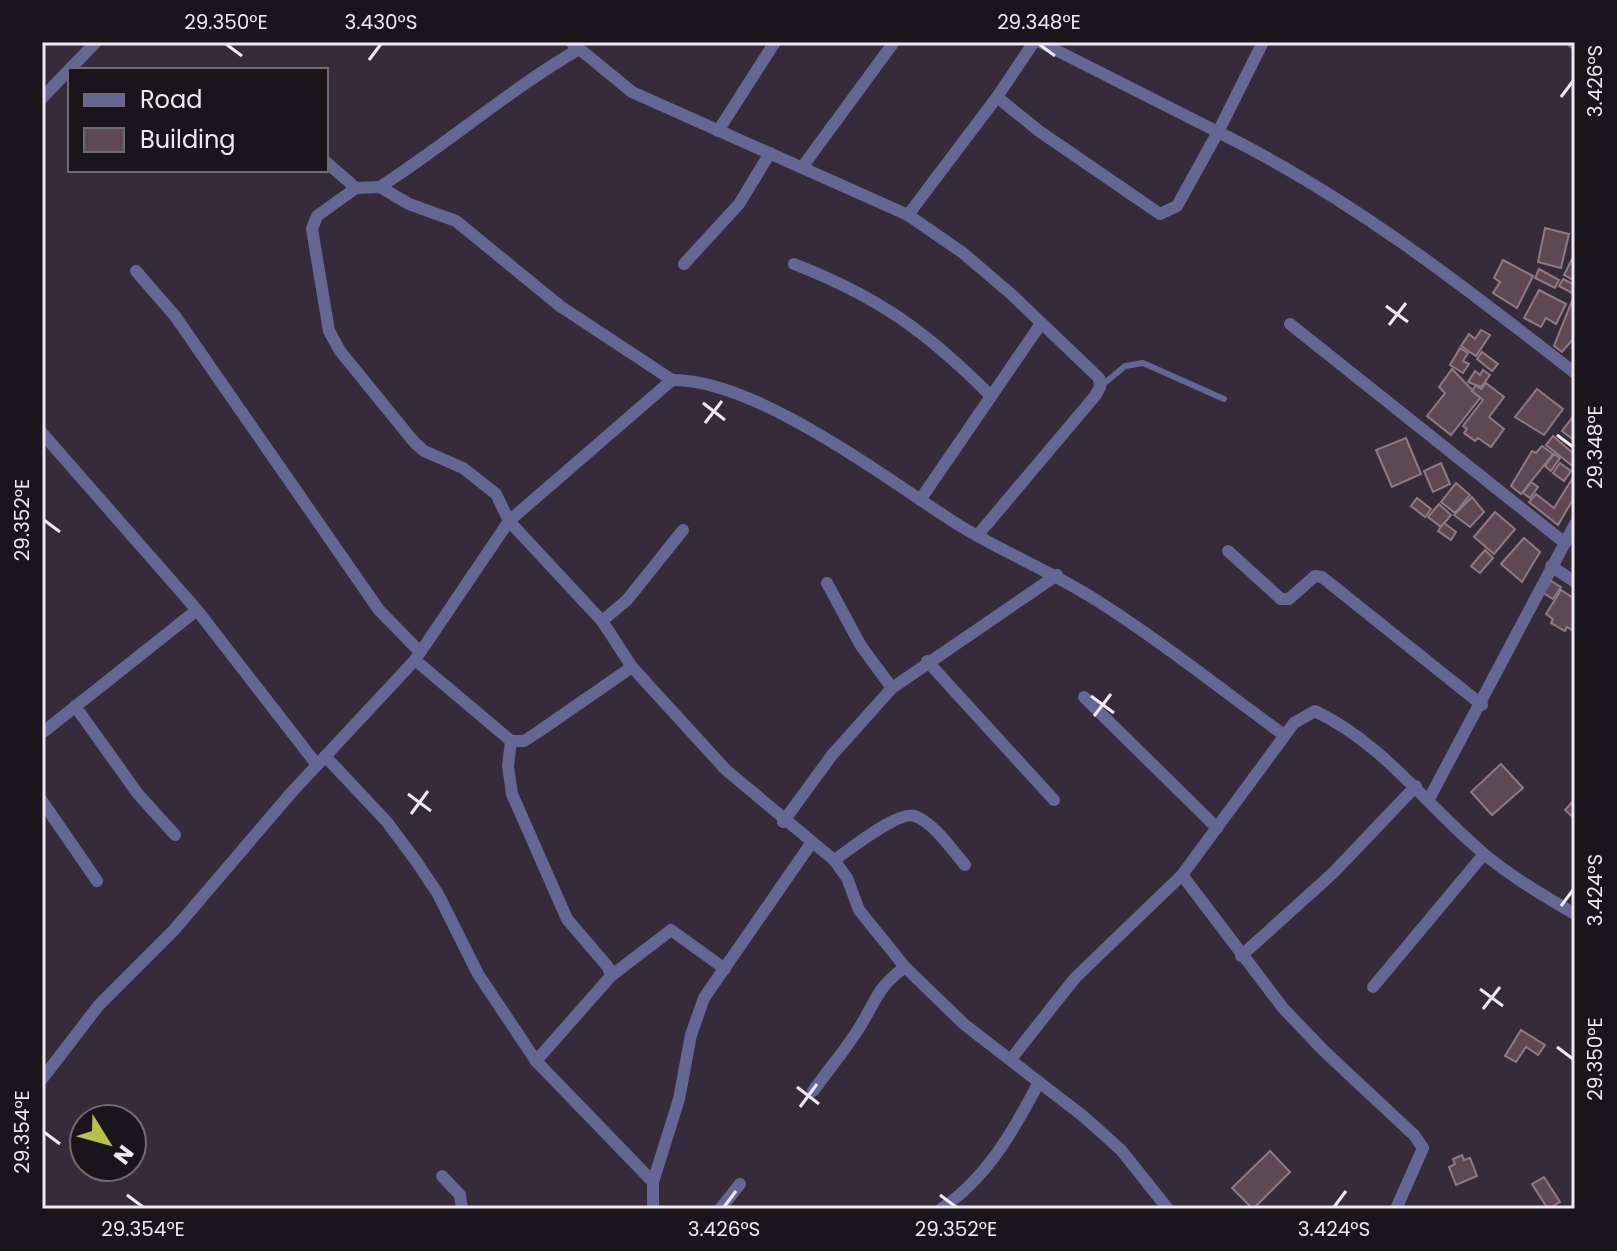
<svg xmlns="http://www.w3.org/2000/svg" width="1617" height="1251" font-family="Poppins,sans-serif">
	<rect width="100%" height="100%" fill="#362b3b"/>
	<!-- building -->
	<g fill="#5d4853" stroke="#907984" stroke-width="2">
		<polygon points="1545,228 1569,234 1561,268 1538,262"/>
		<polygon points="1575,253 1575,281 1564,275"/>
		<polygon points="1503,260 1533,276 1517,308 1493,293 1500,282 1494,278"/>
		<polygon points="1539,269 1559,280 1555,288 1535,278"/>
		<polygon points="1563,279 1575,285 1574,294 1559,286"/>
		<polygon points="1539,290 1566,304 1556,324 1546,318 1541,327 1524,318"/>
		<polygon points="1574,296 1575,337 1562,352 1554,346"/>
		<polygon points="1481,330 1490,335 1476,356 1461,346 1469,334 1475,339"/>
		<polygon points="1460,348 1468,353 1463,361 1469,364 1463,373 1450,365"/>
		<polygon points="1482,352 1498,364 1492,371 1477,359"/>
		<polygon points="1452,369 1480,398 1451,435 1427,416 1445,393 1439,387"/>
		<polygon points="1483,370 1490,375 1481,387 1468,382 1475,371 1480,375"/>
		<polygon points="1486,383 1504,397 1489,417 1504,429 1491,447 1478,438 1475,441 1464,433 1467,429 1463,426 1483,400 1472,391 1476,385 1481,389"/>
		<polygon points="1537,389 1563,409 1544,435 1515,417"/>
		<polygon points="1575,414 1575,441 1562,431"/>
		<polygon points="1553,436 1575,455 1575,468 1546,445"/>
		<polygon points="1406,438 1421,474 1392,487 1376,450"/>
		<polygon points="1542,446 1553,454 1521,494 1511,486 1532,451 1536,453"/>
		<polygon points="1554,454 1560,458 1551,471 1545,466"/>
		<polygon points="1441,463 1450,484 1433,492 1424,471"/>
		<polygon points="1560,463 1571,471 1564,481 1553,473"/>
		<polygon points="1572,479 1575,496 1558,525 1529,502 1536,494 1554,508"/>
		<polygon points="1531,482 1538,487 1530,498 1523,493"/>
		<polygon points="1456,483 1470,495 1455,513 1441,502"/>
		<polygon points="1472,497 1484,512 1470,527 1454,515"/>
		<polygon points="1417,498 1431,509 1425,517 1411,506"/>
		<polygon points="1439,504 1451,515 1441,527 1428,517"/>
		<polygon points="1495,512 1515,529 1494,554 1474,537"/>
		<polygon points="1444,523 1456,532 1451,540 1438,531"/>
		<polygon points="1524,538 1540,552 1522,582 1501,564"/>
		<polygon points="1485,550 1493,558 1480,573 1471,566"/>
		<polygon points="1551,581 1561,587 1553,599 1543,593"/>
		<polygon points="1561,590 1575,599 1575,632 1567,627 1565,631 1551,623 1553,619 1546,614"/>
		<polygon points="1501,764 1523,788 1492,815 1471,792"/>
		<polygon points="1575,799 1575,819 1565,810"/>
		<polygon points="1521,1030 1545,1045 1538,1055 1526,1047 1516,1062 1505,1056"/>
		<polygon points="1270,1151 1290,1172 1253,1209 1232,1188"/>
		<polygon points="1462,1155 1464,1160 1470,1158 1477,1176 1456,1185 1449,1167 1455,1164 1453,1159"/>
		<polygon points="1544,1177 1560,1202 1548,1209 1532,1184"/>
	</g>
	<g fill="none" stroke-linecap="round" stroke-linejoin="round">
		<!-- service -->
		<polyline stroke="#656694" stroke-width="6" points="1100,387 1125,366 1143,363 1224,399"/>
		<!-- minor -->
		<g stroke="#656694" stroke-width="12">
			<path d="M571 42 632 92 908 215 997 97 1039 131 1160 214 1177 206 1218 132C1348 196 1461 284 1575 373"/>
			<polyline points="1040,42 1218,132 1263,42"/>
			<polyline points="1572,42 1575,44"/>
			<polyline points="997,97 1034,42"/>
			<polyline points="42,98 96,42"/>
			<polyline points="718,131 775,42"/>
			<polyline points="326,162 356,188"/>
			<polyline points="803,166 894,42"/>
			<path d="M380 187C448 143 509 90 579 49"/>
			<polyline points="908,215 963,253 1011,294 1099,378 1100,387 1095,396 977,536"/>
			<polyline points="684,264 739,204 770,153"/>
			<path d="M794 264C879 297 927 332 991 396"/>
			<polyline points="136,271 175,316 379,610 420,652"/>
			<polyline points="1290,324 1565,543"/>
			<polyline points="672,380 560,306 456,221 409,204 380,187 356,188 317,216 312,229 329,331 340,351 414,442 424,451 463,468 496,494 509,521 602,621 632,667 726,770 834,860 847,878 859,910 905,967 965,1025 1083,1116 1121,1150 1168,1209"/>
			<polyline points="42,433 197,610 317,765"/>
			<polyline points="920,500 1040,325"/>
			<polyline points="1228,551 1281,599 1289,599 1315,576 1322,577 1482,705"/>
			<polyline points="1551,566 1575,582"/>
			<polyline points="827,583 861,646 892,688"/>
			<polyline points="602,621 627,600 683,530"/>
			<polyline points="415,660 511,741 524,741 538,732 632,667"/>
			<polyline points="927,661 1054,800"/>
			<polyline points="1084,697 1217,828"/>
			<polyline points="75,706 138,794 175,835"/>
			<polyline points="42,733 197,610"/>
			<polyline points="511,741 508,766 512,794 567,919 608,967 611,976 536,1061"/>
			<polyline points="325,756 387,822 416,861 438,894 478,974 536,1061 653,1182"/>
			<polyline points="1429,799 1575,524"/>
			<polyline points="42,801 97,881"/>
			<polyline points="783,822 832,755 892,688 1057,575"/>
			<path d="M834 860C850 850 898 810 915 816 935 824 952 850 965 865"/>
			<polyline points="1182,875 1283,1008 1324,1051 1414,1135 1423,1148 1396,1209"/>
			<polyline points="1241,956 1333,873 1416,786"/>
			<polyline points="611,976 671,930 725,969"/>
			<polyline points="1373,987 1484,854"/>
			<path d="M1011 1059 1075 978 1182 875 1294 723 1315 711C1384 744 1426 805 1483 853 1510 876 1544 896 1575 914"/>
			<path d="M42 1079 99 1005 174 930 291 793 415 660 509 521 672 380C756 379 885 478 957 524 1002 552 1051 571 1096 600 1161 641 1222 690 1284 735"/>
			<path d="M813 1091C829 1069 847 1048 861 1025 877 998 878 987 905 967"/>
			<polyline points="442,1176 460,1195 462,1209"/>
			<polyline points="653,1209 653,1182 679,1099 691,1035 704,998 812,842"/>
			<polyline points="720,1209 740,1184"/>
			<path d="M941 1209C987 1178 1014 1130 1039 1082"/>
		</g>
	</g>
	<!-- ticks -->
	<path fill="none" stroke="#f0e9f4" stroke-width="3" d="M226 44 242 56M1039 44 1055 56M369 60 381 44M1561 97 1573 81M1386 306 1408 322M1389 325 1406 303M703 403 725 420M705 423 722 401M1557 435 1573 447M44 520 60 532M1091 696 1114 713M1094 716 1111 694M408 794 431 811M411 814 428 791M1561 906 1573 890M1480 989 1503 1006M1483 1009 1500 987M1557 1047 1573 1059M797 1087 819 1104M800 1107 817 1084M44 1132 60 1144M127 1195 143 1207M940 1195 956 1207M724 1207 736 1191M1334 1207 1346 1191"/>
	<!-- border -->
	<rect width="1617" height="1251" fill="none" stroke="#1a151d" stroke-width="88"/>
	<!-- legend -->
	<rect x="68" y="68" width="260" height="104" fill="#1a151d" stroke="#706a73" stroke-width="2"/>
	<rect x="84" y="94" width="40" height="12" fill="#656694" stroke="#706a73" stroke-width="2"/>
	<text x="140" y="108" font-size="24" fill="#f0e9f4">Road</text>
	<rect x="84" y="128" width="40" height="24" fill="#5d4853" stroke="#706a73" stroke-width="2"/>
	<text x="140" y="148" font-size="24" fill="#f0e9f4">Building</text>
	<!-- north arrow -->
	<g transform="translate(108 1143) rotate(127)"><circle r="38" fill="#1a151d" stroke="#706a73" stroke-width="2"/>
	<path d="M0-6L14 30L0 20L-14 30Z" fill="#b7c148"/>
	<text y="-12" font-size="22" font-weight="bold" text-anchor="middle" fill="#f0e9f4">N</text>
	</g>
	<rect x="44" y="44" width="1529" height="1163" fill="none" stroke="#f0e9f4" stroke-width="3"/>
	<g font-size="20" text-anchor="middle" fill="#f0e9f4">
		<text x="226" y="29">29.350°E</text>
		<text x="381" y="29">3.430°S</text>
		<text x="1039" y="29">29.348°E</text>
		<text transform="translate(1595 81) rotate(-90)" y="7">3.426°S</text>
		<text transform="translate(1595 447) rotate(-90)" y="7">29.348°E</text>
		<text transform="translate(22 520) rotate(-90)" y="7">29.352°E</text>
		<text transform="translate(1595 890) rotate(-90)" y="7">3.424°S</text>
		<text transform="translate(1595 1059) rotate(-90)" y="7">29.350°E</text>
		<text transform="translate(22 1132) rotate(-90)" y="7">29.354°E</text>
		<text x="143" y="1236">29.354°E</text>
		<text x="724" y="1236">3.426°S</text>
		<text x="956" y="1236">29.352°E</text>
		<text x="1334" y="1236">3.424°S</text>
	</g>
</svg>
